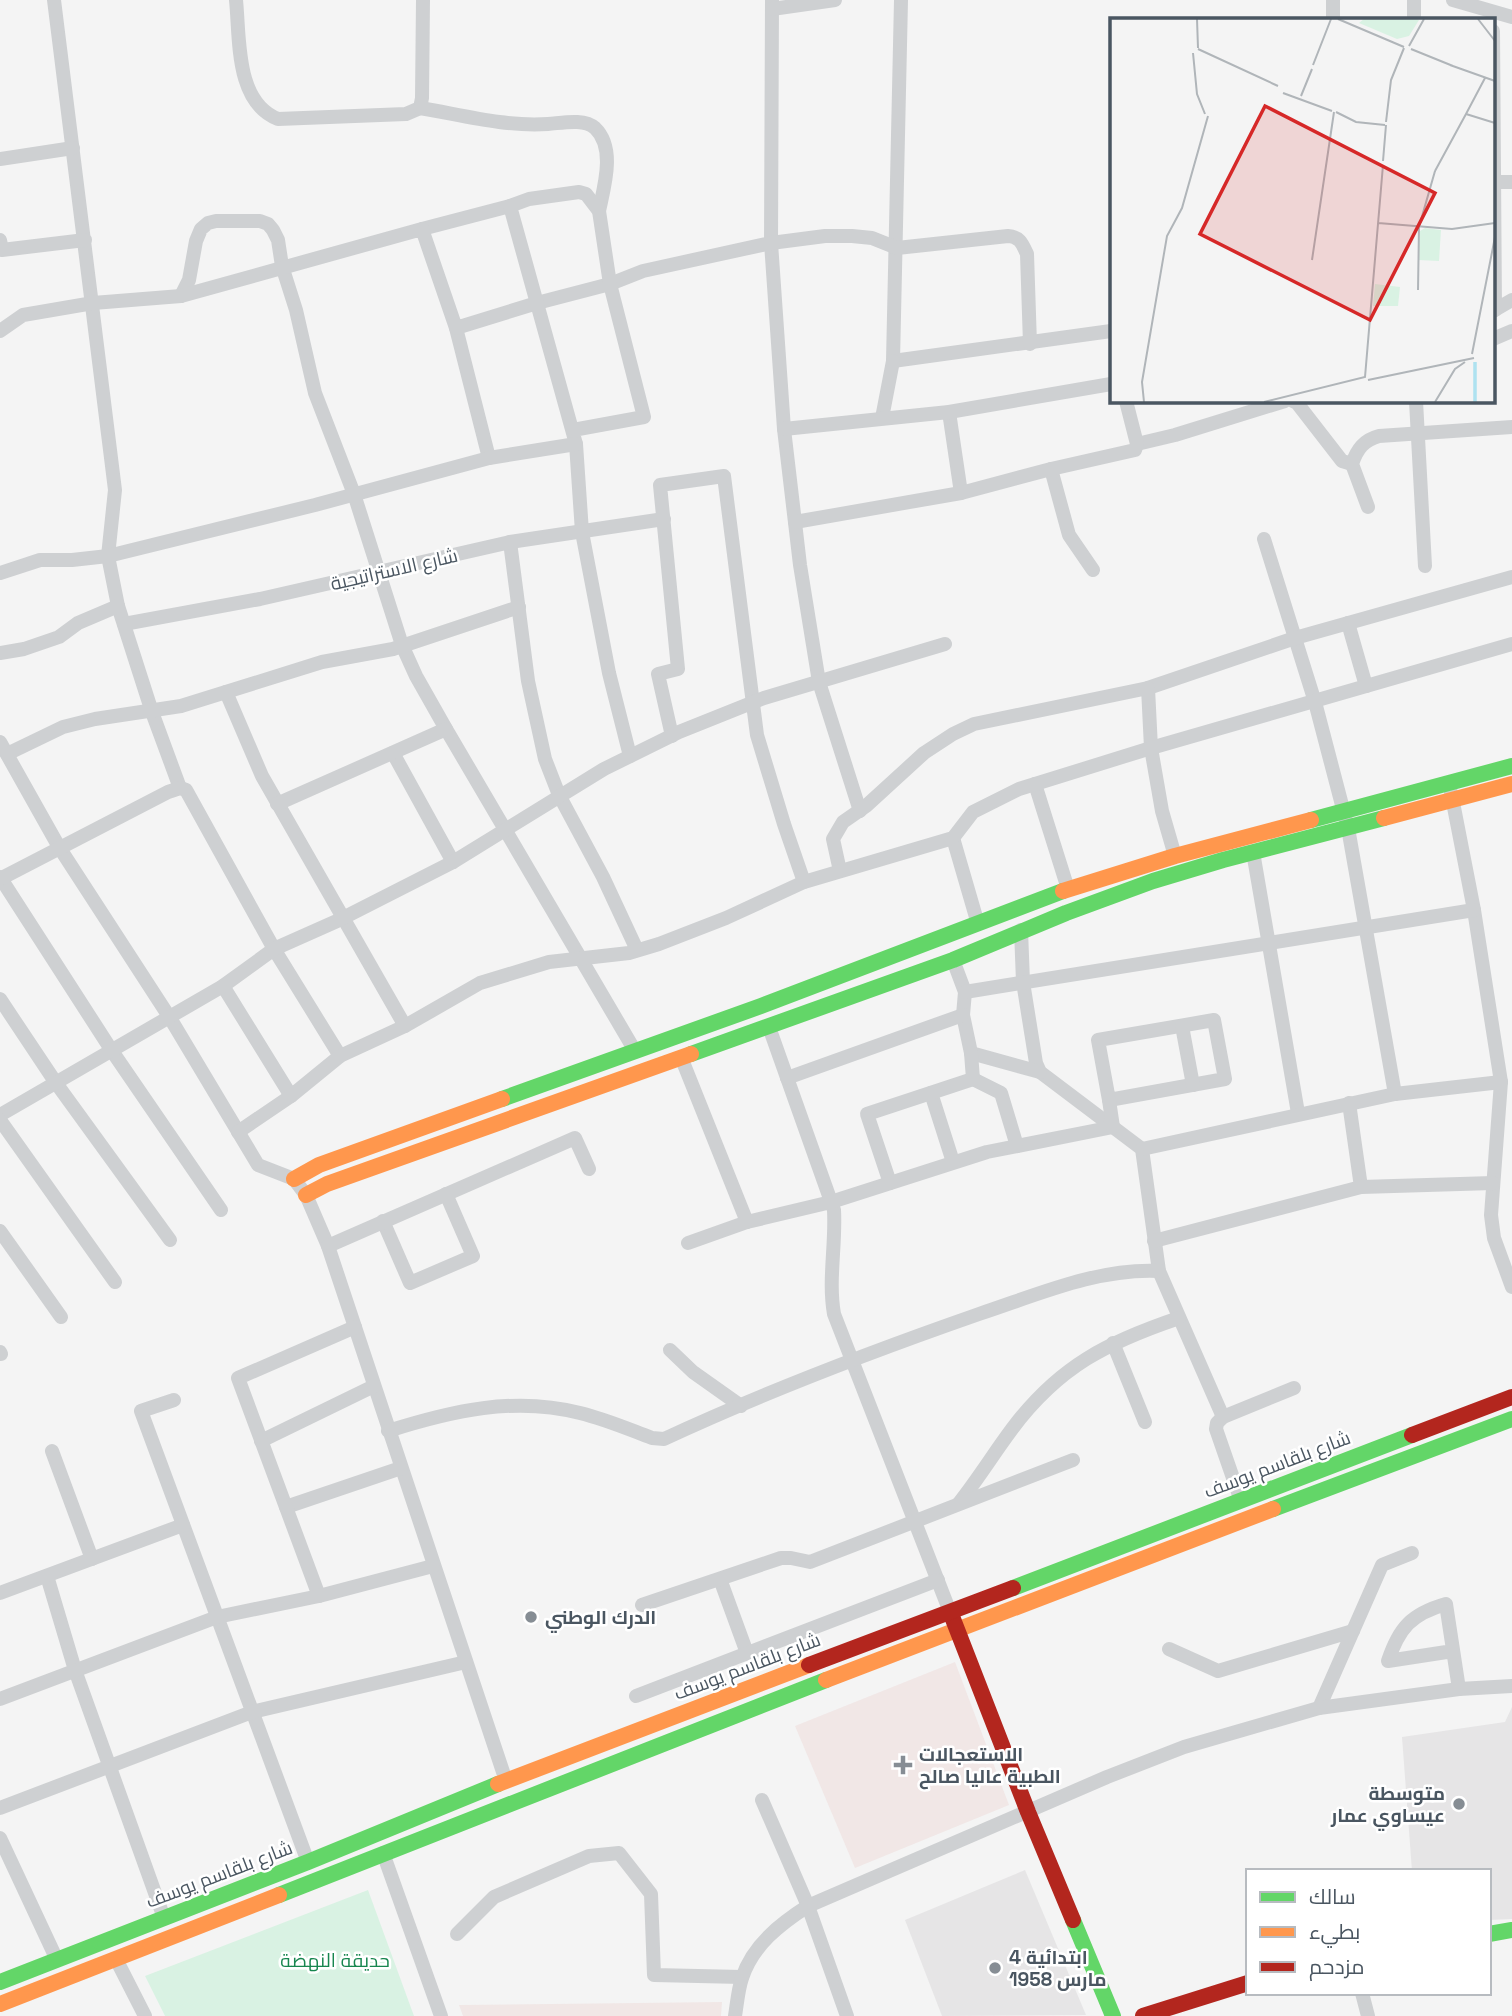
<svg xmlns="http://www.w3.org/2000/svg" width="1512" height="2016" font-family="'Space Grotesk',Cairo,sans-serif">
	<rect width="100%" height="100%" fill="#f4f4f4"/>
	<!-- education -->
	<g fill="#e6e5e6">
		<polygon points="1512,1707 1512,1919 1489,1920 1489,1871 1412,1871 1402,1737 1505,1722"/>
		<polygon points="1025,1870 1086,2015 942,2016 905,1920"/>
	</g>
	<!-- medical -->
	<g fill="#f1e7e6">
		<polygon points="955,1662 1009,1805 855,1868 795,1726"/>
		<polygon points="722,2002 721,2016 463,2016 459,2005"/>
	</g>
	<!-- green -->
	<polygon fill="#d9f2e3" points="368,1890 414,2016 165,2016 145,1976"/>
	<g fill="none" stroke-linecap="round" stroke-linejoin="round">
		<!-- street -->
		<g stroke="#ced0d2" stroke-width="14">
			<polyline points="54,0 115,490 108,556 118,606 152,712 180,788"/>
			<path d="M236 0C240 39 235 102 278 119L406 114 420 108 422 98 423 0"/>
			<polyline points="772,0 771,243 784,429 800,565 819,682 860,811"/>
			<polyline points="901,0 893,361 1111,331"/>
			<polyline points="1333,0 1333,19"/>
			<polyline points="1414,0 1414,19"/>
			<polyline points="1453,0 1512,17"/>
			<polyline points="772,9 835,0"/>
			<polyline points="1493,31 1495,310"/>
			<path d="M420 108C462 115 505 127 548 124 562 123 584 118 595 128 616 148 604 187 599 211"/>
			<polyline points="0,159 73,148"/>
			<polyline points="1493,182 1512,182"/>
			<polyline points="422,229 510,206"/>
			<polyline points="0,240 2,250 85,240"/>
			<polyline points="181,296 189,280 196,241 201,229 208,223 216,221 260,221 268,224 273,230 278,240 282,266 296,310 315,393 354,494 402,645 416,676 446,729 635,1051"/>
			<polyline points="1493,311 1512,300"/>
			<polyline points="456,328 489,458"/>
			<path d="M0 331 23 315 93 303 181 296 422 229 456 328 537 303 610 284 643 271 771 243 825 236H852L872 238 897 248 1008 236C1020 237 1022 243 1027 254L1030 344"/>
			<polyline points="1493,339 1512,331"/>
			<polyline points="1293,401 1297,403 1342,461 1352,464"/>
			<polyline points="1416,401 1425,566"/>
			<polyline points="949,412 961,493"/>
			<polyline points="882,418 893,361"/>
			<polyline points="784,429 949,412 1111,384"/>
			<polyline points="573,430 644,417 610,284 599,211 586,194 579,192 529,199 510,206 576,444 582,532 609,673 630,756"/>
			<polyline points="1137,444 1175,435 1285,401"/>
			<polyline points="1051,469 1069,535 1093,570"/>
			<path d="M1368 507 1352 464C1357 449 1364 440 1379 436L1512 427"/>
			<polyline points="795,522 961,493 1051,469 1135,450 1137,444 1126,401"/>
			<polyline points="1264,539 1315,702 1348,828 1395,1094"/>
			<polyline points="510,542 528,681 545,759 559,795 603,877 637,950"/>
			<polyline points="0,573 40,560 72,560 108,556 315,505 489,458 576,444"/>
			<polyline points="1348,623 1366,686"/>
			<polyline points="124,624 260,599 510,542 664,519"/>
			<polyline points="0,653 24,649 59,637 78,623 118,606"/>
			<polyline points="1148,688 1295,638 1512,577"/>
			<polyline points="226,692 262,776 405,1026"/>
			<polyline points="672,736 658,674 678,669 660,485 724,476 757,735 784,824 804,882"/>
			<polyline points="0,742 59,847 170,1018 258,1165 294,1179 306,1195 328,1246 506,1781"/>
			<polyline points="393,753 453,862"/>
			<polyline points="7,754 63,727 95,719 181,706 322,662 393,649 519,607"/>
			<polyline points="1035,784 1068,889"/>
			<polyline points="1451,792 1474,910 1501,1082 1491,1215 1494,1238 1512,1287"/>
			<polyline points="277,804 446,729"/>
			<polyline points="953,838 978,924"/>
			<polyline points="1253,852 1298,1113"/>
			<polyline points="840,871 833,839 843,822 866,806 924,753 953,734 974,724 1148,688 1151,748 1162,811 1175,856"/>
			<polyline points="0,877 112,1051 221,1210"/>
			<polyline points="0,879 168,792 180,788 186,790 274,949 340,1056"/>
			<polyline points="1021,930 1023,982 1036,1063 1040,1072 1142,1149 1159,1271 1223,1417"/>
			<polyline points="953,960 965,992 963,1015 971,1053 1040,1072"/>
			<polyline points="223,986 291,1096"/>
			<polyline points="965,992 1474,910"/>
			<polyline points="0,999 56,1083 170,1240"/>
			<polygon points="1214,1020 1225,1079 1109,1100 1098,1040"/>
			<polyline points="1182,1026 1193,1085"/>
			<path d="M769 1027 834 1210C836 1245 828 1280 834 1314L950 1612"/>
			<polyline points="681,1057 747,1222"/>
			<polyline points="787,1078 963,1015"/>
			<polyline points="973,1079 1001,1093 1017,1146"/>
			<polyline points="931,1093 953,1162"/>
			<polyline points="1349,1103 1361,1187"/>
			<polyline points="0,1115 223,986 274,949 337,921 453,862 604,769 679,732 764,698 945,644"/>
			<polyline points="0,1120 115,1282"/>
			<polyline points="238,1132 291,1096 340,1056 405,1026 480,983 549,962 629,953 659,944 726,918 804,882 953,838 973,812 1019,789 1151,748 1512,644"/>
			<polyline points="1142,1149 1395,1094 1501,1082"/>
			<polyline points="890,1183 867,1114 973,1079 971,1053"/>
			<polyline points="383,1221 410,1283 473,1256 446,1194"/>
			<polyline points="0,1231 61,1317"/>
			<polyline points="1154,1241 1361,1187 1493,1183"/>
			<polyline points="688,1243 747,1222 831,1202 987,1152 1113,1127 1109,1100"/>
			<polyline points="328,1246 575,1138 589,1169"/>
			<polyline points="1113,1343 1145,1422"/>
			<polyline points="670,1350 693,1372 741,1406"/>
			<polyline points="0,1352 1,1354"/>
			<polyline points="174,1400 141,1411 308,1862"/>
			<path d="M388 1431C451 1411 515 1396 580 1413 605 1419 628 1429 652 1438L664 1439C767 1391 873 1351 979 1314 1037 1295 1097 1268 1159 1271"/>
			<polyline points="261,1441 374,1386"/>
			<polyline points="52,1451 92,1559"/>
			<polyline points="1241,1501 1216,1429 1217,1423 1223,1417 1294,1388"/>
			<path d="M959 1503C978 1479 994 1453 1012 1429 1059 1366 1108 1342 1179 1318"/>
			<polyline points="286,1507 401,1468"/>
			<polyline points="47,1576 75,1670 164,1918"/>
			<polyline points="720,1579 747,1653"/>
			<polyline points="0,1593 183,1525"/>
			<polyline points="319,1596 238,1378 355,1327"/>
			<polyline points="642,1605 781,1558 791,1558 810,1562 1073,1460"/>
			<polyline points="1169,1649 1218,1671 1353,1631"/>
			<path d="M1453 1651 1388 1661C1399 1628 1411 1614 1446 1604L1459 1689"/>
			<polyline points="636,1696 938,1580"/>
			<polyline points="0,1699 217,1617 319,1596 433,1566"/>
			<polyline points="1319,1708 1382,1565 1412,1553"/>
			<polyline points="762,1800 808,1906 847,2016"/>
			<polyline points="0,1808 252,1712 466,1662"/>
			<polyline points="0,1838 57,1960"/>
			<polyline points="383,1853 441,2016"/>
			<polyline points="457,1934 494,1897 589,1856 619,1853 651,1894 654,1975 742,1977"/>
			<polyline points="116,1959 145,2016"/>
			<polyline points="1362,1993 1368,2016"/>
			<path d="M735 2016C737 2004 738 1990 742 1978 753 1945 780 1924 808 1906L1107 1777 1184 1747 1319 1708 1459 1689 1512 1686"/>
		</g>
		<!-- fast -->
		<g stroke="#63d668" stroke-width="16">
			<polyline points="1311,820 1512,766"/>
			<polyline points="691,1054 953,960 1066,913 1153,881 1223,860 1384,818"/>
			<polyline points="502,1099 761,1006 1063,891"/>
			<polyline points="1273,1509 1512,1419"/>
			<polyline points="1013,1588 1412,1435"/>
			<polyline points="279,1895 826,1680"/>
			<polyline points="1073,1920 1113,2016"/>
			<polyline points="1489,1934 1512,1930"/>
			<polyline points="0,1982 308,1862 498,1784"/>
		</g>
		<!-- slow -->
		<g stroke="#ff974d" stroke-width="16">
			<polyline points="1384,818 1512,784"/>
			<polyline points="1063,891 1175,856 1311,820"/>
			<polyline points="294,1179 319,1165 502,1099"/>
			<polyline points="306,1195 327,1184 691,1054"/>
			<polyline points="826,1680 1273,1509"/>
			<polyline points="498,1784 809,1665"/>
			<polyline points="0,2004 279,1895"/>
		</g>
		<!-- jam -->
		<g stroke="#b3261e" stroke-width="16">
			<polyline points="1412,1435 1512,1397"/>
			<polyline points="951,1614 1028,1812 1073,1920"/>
			<polyline points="809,1665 1013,1588"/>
			<polyline points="1143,2016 1248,1983"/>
		</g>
	</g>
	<!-- markers -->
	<g fill="#868d94" stroke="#fff" stroke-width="2.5">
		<circle cx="531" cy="1617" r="7"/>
		<path d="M899.5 1754.5h7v7h7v7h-7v7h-7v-7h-7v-7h7z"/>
		<circle cx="1459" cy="1804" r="7"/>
		<circle cx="995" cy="1968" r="7"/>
	</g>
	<g text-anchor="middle" stroke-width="5" stroke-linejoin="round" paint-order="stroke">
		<!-- street labels -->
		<g font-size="19" fill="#4a5661" stroke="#fff">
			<text transform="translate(394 569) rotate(-13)" y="7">شارع الاستراتيجية</text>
			<text transform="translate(1277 1464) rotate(-21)" y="7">شارع بلقاسم يوسف</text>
			<text transform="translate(747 1666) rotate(-21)" y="7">شارع بلقاسم يوسف</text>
			<text transform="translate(219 1874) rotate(-21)" y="7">شارع بلقاسم يوسف</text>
		</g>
		<!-- poi labels -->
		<g font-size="19" font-weight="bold" fill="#4a5661" stroke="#fff" text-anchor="start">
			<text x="545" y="1624">الدرك الوطني</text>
			<text x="919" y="1761">الاستعجالات<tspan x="919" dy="22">الطبية عاليا صالح</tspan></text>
			<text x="1445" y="1800" text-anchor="end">متوسطة<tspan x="1445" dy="22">عيساوي عمار</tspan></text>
			<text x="1009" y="1964">ابتدائية 4<tspan x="1009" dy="22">مارس 1958</tspan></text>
		</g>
		<!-- park labels -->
		<g font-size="19" fill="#17864f" stroke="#fff">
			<text x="335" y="1967">حديقة النهضة</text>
		</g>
	</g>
	<!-- overview -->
	<g transform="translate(1110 18)">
		<rect width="385" height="385" fill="#f4f4f4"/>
		<path d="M254 1H307L309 2 299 18 287 21 249 5ZM315 210 331 212 329 243 308 242 310 213ZM265 266 290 269 288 288H263Z" fill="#d9f2e3"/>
		<path fill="none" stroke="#aee2f0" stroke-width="3.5" d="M365 344V384"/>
		<path fill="none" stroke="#b0b5b9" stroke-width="2" d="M87 1 88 30M228 1 294 29M368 1 385 23M299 28 314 1M88 31 168 68M301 31 343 48M83 35 87 76 95 96M203 47 221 1M340 47 385 63M173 75 222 93M191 78 202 51M226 94 246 104 275 107M356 96 375 60M276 104 281 62 294 30M273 143 276 107M325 153 356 96 385 105M268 205 342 211 385 205M202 242 224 94M308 272 309 209 325 153M362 336 385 219M258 362 364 340M34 384 32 364 57 218 72 190 98 98M154 384 255 359 273 147M325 384 345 351 355 344"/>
		<path fill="#d62828" fill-opacity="0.15" stroke="#d62828" stroke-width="3.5" d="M155 88 325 175 260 302 90 216Z"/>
		<rect width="385" height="385" fill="none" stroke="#4a5661" stroke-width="3.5"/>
	</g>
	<!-- legend -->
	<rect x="1246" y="1869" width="245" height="126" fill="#ffffff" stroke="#b7bbc0" stroke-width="2"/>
	<rect x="1260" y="1892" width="35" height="10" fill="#63d668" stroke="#b7bbc0" stroke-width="2"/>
	<text x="1309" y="1904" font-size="21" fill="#4a5661">سالك</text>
	<rect x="1260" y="1927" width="35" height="10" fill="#ff974d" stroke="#b7bbc0" stroke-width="2"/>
	<text x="1309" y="1939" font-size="21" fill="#4a5661">بطيء</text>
	<rect x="1260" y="1962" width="35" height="10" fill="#b3261e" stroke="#b7bbc0" stroke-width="2"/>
	<text x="1309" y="1974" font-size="21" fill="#4a5661">مزدحم</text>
</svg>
